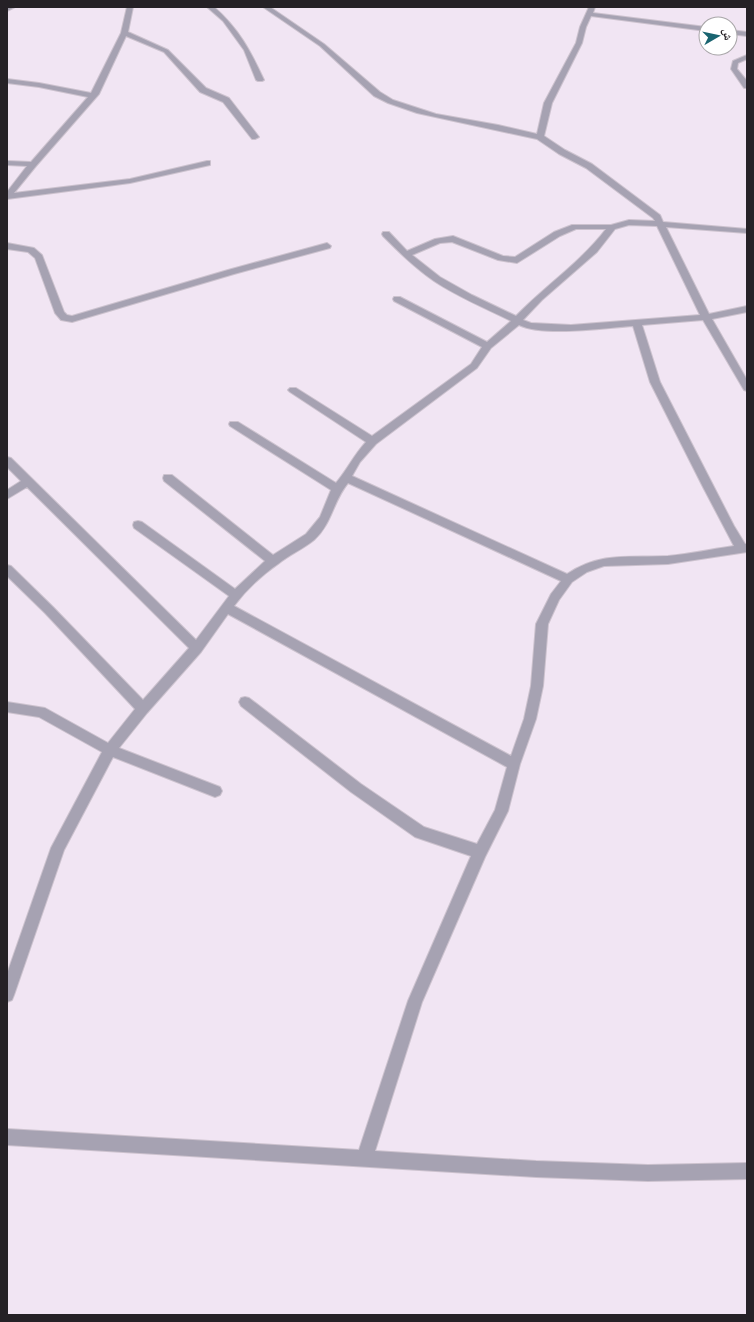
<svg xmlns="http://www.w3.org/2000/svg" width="754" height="1322" font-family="Bitter,'Noto Naskh Arabic',serif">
	<rect width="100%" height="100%" fill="#f1e5f3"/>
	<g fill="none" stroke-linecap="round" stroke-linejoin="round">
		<!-- minor casing -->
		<g stroke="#ccc2ce" stroke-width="2">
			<g id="minor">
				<polygon points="7,7 15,7 7,11"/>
				<polygon points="127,7 133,7 128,32 168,50 206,88 229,98 259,137 255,139 252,139 223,102 200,92 164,52 126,36 99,94 36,166 14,193 130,179 207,161 210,161 210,165 130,183 7,199 7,192 27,166 7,165 7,161 31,162 88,97 39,87 7,83 7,79 39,83 91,93 121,33"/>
				<path d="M207 7H214C239 29 250 50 264 80L262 81H258L256 80 244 50 223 21Z"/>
				<path d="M263 7H270L324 44 380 92 393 100 436 114 498 125 537 134 544 103 576 43 580 27 589 7H595L593 13 706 27V31L591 16 586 27 582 43 552 103 544 136 565 150 592 164 660 215 663 222 747 229V233L666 227 709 314 747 306V312L712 319 747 380V391L744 390 703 320 642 325 660 382 734 526 745 544H747V552L668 564 604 566 587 572 572 582 559 600 548 624 543 686 536 719 520 764 508 811 485 857 422 1002 375 1151 536 1161 648 1165 747 1163V1179L648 1181 536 1177 7 1145V1129L359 1150 408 1001 471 856 415 837 351 792 241 706 239 702 241 698 245 697 249 698 361 784 424 827 477 844 495 810 507 767 228 614 201 652 147 713 119 748 220 787 222 791 220 795 215 797 113 757 64 850 14 995 12 1000 7 1002V974L51 848 102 752 39 717 7 712V702L45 708 108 743 135 709 45 613 7 576V565L11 566 53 607 143 700 189 648 27 487 7 499V490L21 481 7 467V457L11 458 196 640 229 596 134 528 133 525 134 522 138 521 142 522 235 589 265 561 164 481 163 478 164 475H172L273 555 306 534 320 517 331 490 230 426 229 424 230 422H238L336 483C347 470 354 455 366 442L290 392 288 390 290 388H296L372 436 471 364 482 347 394 301 393 299 394 297H400L487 342 511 321C485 308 458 297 434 281 415 268 399 252 383 236L382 234 383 232H389L407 251 435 239 453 236 503 256 515 257 554 232 572 225H611L629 220 655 221 653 218 586 168 559 154 537 139 417 113 388 103 374 96 320 46ZM629 225 657 226 700 315 571 325 531 323 523 320 542 300 597 252 615 229ZM576 229H606C580 263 545 286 516 316L472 295 440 277 412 255 440 243 452 242 498 260 517 263 560 236ZM519 325C544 337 603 328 633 326L650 382 703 487 734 546C712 549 690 554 668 556 630 558 602 551 567 574L352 476 360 462 376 444 477 368 491 348ZM348 483 561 581 551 594 536 624 531 686 524 719 511 756 234 606C245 591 262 575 278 564 289 555 303 549 314 540 332 524 333 501 348 483Z"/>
				<polygon points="730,30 747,32 747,36 730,34"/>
				<polygon points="747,55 747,59 738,63 737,69 747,81 747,88 744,88 731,69 733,61"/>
				<polygon points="7,243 34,248 42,255 64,312 67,315 72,316 228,270 327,243 331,246 330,248 234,274 72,322 61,320 55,313 35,258 28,252 7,249"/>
			</g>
		</g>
		<!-- minor -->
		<use href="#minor" fill="#a6a2b2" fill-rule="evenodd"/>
	</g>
	<!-- border -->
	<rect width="754" height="1322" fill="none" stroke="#252126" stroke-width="16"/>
	<!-- north arrow -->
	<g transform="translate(718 36) rotate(81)"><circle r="19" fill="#ffffff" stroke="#a8a6a8"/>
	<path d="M0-3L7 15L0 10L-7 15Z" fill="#196470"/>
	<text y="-6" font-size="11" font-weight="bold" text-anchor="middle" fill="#252126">ش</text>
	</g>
</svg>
